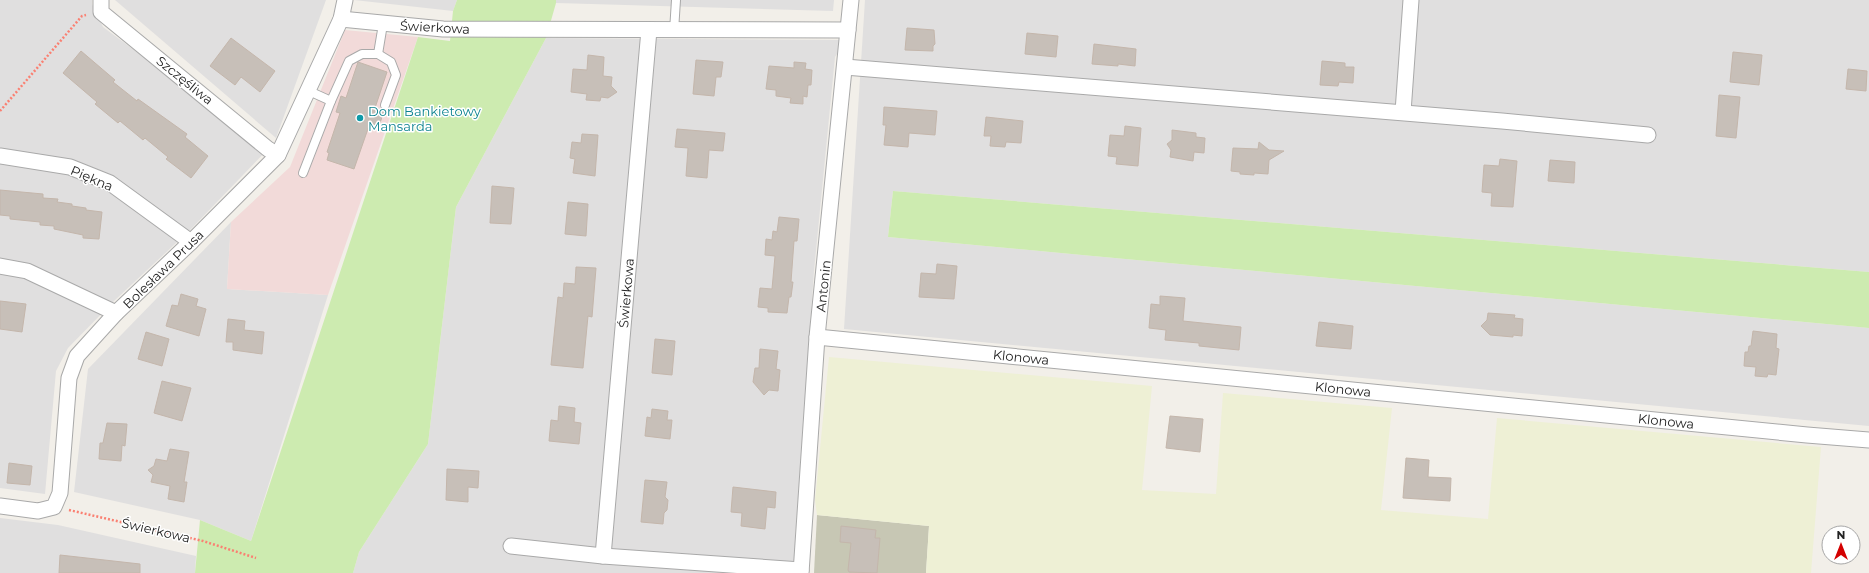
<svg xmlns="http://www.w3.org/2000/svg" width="1869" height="573" font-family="Montserrat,sans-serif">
	<rect width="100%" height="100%" fill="#f2efe9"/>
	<!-- residential -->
	<g fill="#e0dfdf">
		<polygon points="0,0 92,0 92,4 103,27 268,149 191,229 113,302 68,348 56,371 45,494 0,488"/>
		<polygon points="115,0 326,0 276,138"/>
		<polygon points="354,0 457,0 453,11"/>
		<polygon points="556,0 834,0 833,11 556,3"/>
		<polygon points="865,0 1869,0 1869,272 893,191 888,237 1869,328 1869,426 844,329"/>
		<polygon points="546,38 846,40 835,57 814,271 795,541 801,570 798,573 353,573 359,552 428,444 456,207"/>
		<polygon points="231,222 227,289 328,295 251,541 200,520 74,492 88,369"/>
		<polygon points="0,518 58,525 196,556 195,573 0,573"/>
	</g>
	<!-- commercial -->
	<polygon fill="#f2dad9" points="345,30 418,37 328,295 227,289 231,222 290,167"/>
	<!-- construction -->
	<polygon fill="#c7c7b4" points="817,515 929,526 926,573 814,573"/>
	<!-- farmland -->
	<polygon fill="#eef0d5" points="829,357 1152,386 1142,490 1216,494 1223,393 1392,408 1381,510 1488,519 1497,418 1821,447 1811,573 926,573 929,526 817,515 815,500"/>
	<!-- grass -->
	<g fill="#cdebb0">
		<polygon points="457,0 556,0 556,3 546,38 456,207 428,444 359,552 353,573 195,573 200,520 251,541 418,37 450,41 453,11"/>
		<polygon points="893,191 1869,272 1869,328 888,237"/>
	</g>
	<!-- building -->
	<g fill="#c7bfb8" stroke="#c4b6ab">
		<polygon points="907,28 934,30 935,44 933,46 933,51 905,50"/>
		<polygon points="1027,33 1058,36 1056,57 1025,54"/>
		<polygon points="231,38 275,71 260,92 241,77 235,85 210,66"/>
		<polygon points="1094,44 1136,49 1135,66 1118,64 1118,66 1092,64"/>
		<polygon points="81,51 115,80 113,82 137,101 138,99 187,134 185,137 208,156 191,178 166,159 168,157 145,138 143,140 120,121 118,123 95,104 97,102 63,73"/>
		<polygon points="1733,52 1762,55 1759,85 1730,82"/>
		<polygon points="588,55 604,57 603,76 612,77 611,86 617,92 608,98 601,97 600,101 586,100 587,94 571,92 573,69 587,70"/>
		<polygon points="696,60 723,62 721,77 716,77 714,96 693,94"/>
		<polygon points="1322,61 1345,63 1345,67 1354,67 1353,83 1339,82 1338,86 1320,85"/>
		<polygon points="358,62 387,72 375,108 384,111 379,126 370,123 354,169 327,160 329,153 327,152 340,113 336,112 341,96 346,98"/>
		<polygon points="794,62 806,63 805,69 812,70 811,85 808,85 807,97 803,96 803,104 790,103 791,98 776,96 776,90 766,89 769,66 794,68"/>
		<polygon points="1848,69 1867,71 1866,91 1846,89"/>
		<polygon points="1719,95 1740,97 1736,138 1716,136"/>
		<polygon points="884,107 937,111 935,135 909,133 908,147 884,145 886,125 883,125"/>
		<polygon points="986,117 1023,121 1021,143 1006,142 1005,147 990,146 991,136 984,136"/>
		<polygon points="1125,126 1141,128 1138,166 1116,164 1117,157 1108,156 1110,135 1124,136"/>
		<polygon points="677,129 725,133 723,151 709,150 707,178 686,176 688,148 675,147"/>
		<polygon points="1172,130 1196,133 1196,137 1205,138 1204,153 1194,152 1193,161 1170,157 1171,150 1167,144 1172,140"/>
		<polygon points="582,134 598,135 595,176 573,173 575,159 570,158 572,142 581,143"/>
		<polygon points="1259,142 1269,150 1284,151 1269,160 1268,174 1254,173 1254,175 1240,174 1240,172 1231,171 1233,148 1258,149"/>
		<polygon points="1500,159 1517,161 1513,207 1491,206 1492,193 1482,192 1484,165 1499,166"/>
		<polygon points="1550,160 1575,162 1574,183 1548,181"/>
		<polygon points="492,186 514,188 511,224 490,223"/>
		<polygon points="0,190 43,194 43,198 58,199 57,202 72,204 72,206 86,208 86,210 102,212 99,239 83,238 83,235 54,229 54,226 40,225 40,222 10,219 10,216 0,215"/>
		<polygon points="568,202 588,204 586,236 565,234"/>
		<polygon points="779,217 799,219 797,241 794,241 791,282 793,282 791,297 789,297 787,313 768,312 768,308 758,307 760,288 772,289 775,256 765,255 766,239 772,240 773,231 777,232"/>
		<polygon points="937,264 957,266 954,299 919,297 921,273 936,274"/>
		<polygon points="576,267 596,268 592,317 588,316 583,368 551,365 558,297 563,298 564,283 575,284"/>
		<polygon points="181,294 198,299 196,306 206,309 199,336 166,326 172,305 178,306"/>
		<polygon points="1160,296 1185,298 1183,321 1241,327 1239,350 1199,346 1199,343 1165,340 1166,330 1149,328 1151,304 1160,305"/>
		<polygon points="0,301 26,304 22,332 0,329"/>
		<polygon points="1488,313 1515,315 1514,318 1523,319 1522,336 1513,335 1513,337 1490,335 1481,326 1487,320"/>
		<polygon points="228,319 245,321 244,330 264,332 262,354 233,350 233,342 226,342"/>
		<polygon points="1319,322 1353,326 1351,349 1316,346"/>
		<polygon points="1753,331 1777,334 1776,348 1779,349 1776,375 1768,374 1767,377 1755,376 1756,367 1744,366 1745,352 1748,352 1749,346 1751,346"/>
		<polygon points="146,332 169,339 162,366 138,359"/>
		<polygon points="655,339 675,341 672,375 652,373"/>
		<polygon points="760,349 778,351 776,369 780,370 778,391 769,390 764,395 753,382 755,368 759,368"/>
		<polygon points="162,381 191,388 182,421 154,413"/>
		<polygon points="559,406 575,408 574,422 581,423 579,444 549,441 551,420 558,421"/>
		<polygon points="652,409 668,411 667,420 672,420 670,439 645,436 647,417 651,418"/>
		<polygon points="1170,416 1203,419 1200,452 1166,448"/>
		<polygon points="107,423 127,424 125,446 122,445 121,461 99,459 100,443 103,443"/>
		<polygon points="170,449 189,452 184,482 187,482 184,502 168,499 170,486 151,482 153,475 148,470 154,466 156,459 167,461"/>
		<polygon points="1406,458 1429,460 1428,477 1451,478 1450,501 1403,498"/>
		<polygon points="9,463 32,466 30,485 7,483"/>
		<polygon points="447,469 479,471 478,488 468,487 468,502 446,500"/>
		<polygon points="645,480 667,482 665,497 668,500 667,510 664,513 663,524 641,522"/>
		<polygon points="733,487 776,492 775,508 767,507 765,529 741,526 742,513 731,512"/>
		<polygon points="841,526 876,530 875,538 880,538 877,573 849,572 848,570 851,543 840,542"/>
		<polygon points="60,555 140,564 140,573 59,573"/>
	</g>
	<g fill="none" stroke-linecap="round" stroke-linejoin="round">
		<!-- lane casing -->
		<g stroke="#a9a9a9" stroke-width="10">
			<g id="lane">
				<polyline points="674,31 676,0"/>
				<polyline points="378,54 391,62 396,75 385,105"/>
				<polyline points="331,101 349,61 362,54 378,54 383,24"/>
				<polyline points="303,173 331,101 309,91"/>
			</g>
		</g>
		<!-- street casing -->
		<g stroke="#a9a9a9" stroke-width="17">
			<g id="street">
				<polyline points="101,0 101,12 268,149 278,155"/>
				<polyline points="341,19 443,29 848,30"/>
				<polyline points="845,67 1502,121 1648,135"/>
				<polyline points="1403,112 1411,0"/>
				<polyline points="0,156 70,167 110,183 191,242"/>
				<polyline points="0,266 27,271 116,313"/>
				<polyline points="817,337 1807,435 1869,440"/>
				<polyline points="0,506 38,511 54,507 60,493 69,378 77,356 116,313 191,242 278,155 341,19 345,0"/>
				<polyline points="511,546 603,556 801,570"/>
				<polyline points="603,556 649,30"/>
				<polyline points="801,573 817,337 851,0"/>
			</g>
		</g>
		<!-- path -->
		<g stroke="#fa8072" stroke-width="2.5" stroke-dasharray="2 2" stroke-linecap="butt">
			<polyline points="0,111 82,16 86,15"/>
			<polyline points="69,510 203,541 256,558"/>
		</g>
		<!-- lane -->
		<use href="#lane" stroke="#fff" stroke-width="8"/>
		<!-- street -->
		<use href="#street" stroke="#fff" stroke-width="15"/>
	</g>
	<!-- markers -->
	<circle fill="#0f9aa8" stroke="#fff" stroke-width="1.5" cx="360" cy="118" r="4"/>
	<g text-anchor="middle" stroke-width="3" stroke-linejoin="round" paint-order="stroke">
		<!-- street labels -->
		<g font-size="13" fill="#222" stroke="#fff">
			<text transform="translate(435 27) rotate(3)" y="5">Świerkowa</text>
			<text transform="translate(185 80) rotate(39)" y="5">Szczęśliwa</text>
			<text transform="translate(92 178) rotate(23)" y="5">Piękna</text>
			<text transform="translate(163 269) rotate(-44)" y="5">Bolesława Prusa</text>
			<text transform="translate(823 286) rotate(-84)" y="5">Antonin</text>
			<text transform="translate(626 293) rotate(-85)" y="5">Świerkowa</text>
			<text transform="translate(1021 357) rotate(6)" y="5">Klonowa</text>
			<text transform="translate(1343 389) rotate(6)" y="5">Klonowa</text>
			<text transform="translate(1666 421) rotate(6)" y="5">Klonowa</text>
			<text transform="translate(156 530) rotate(13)" y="5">Świerkowa</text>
		</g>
		<!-- culture labels -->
		<g font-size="13" fill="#0d838f" stroke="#fff" text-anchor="start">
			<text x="368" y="116">Dom Bankietowy<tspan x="368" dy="15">Mansarda</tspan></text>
		</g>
	</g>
	<!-- north arrow -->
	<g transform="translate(1841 545)"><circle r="19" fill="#ffffff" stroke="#a7a7a7"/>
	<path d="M0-3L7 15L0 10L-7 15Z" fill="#d40000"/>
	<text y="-6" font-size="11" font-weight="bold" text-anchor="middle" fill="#222222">N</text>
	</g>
</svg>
